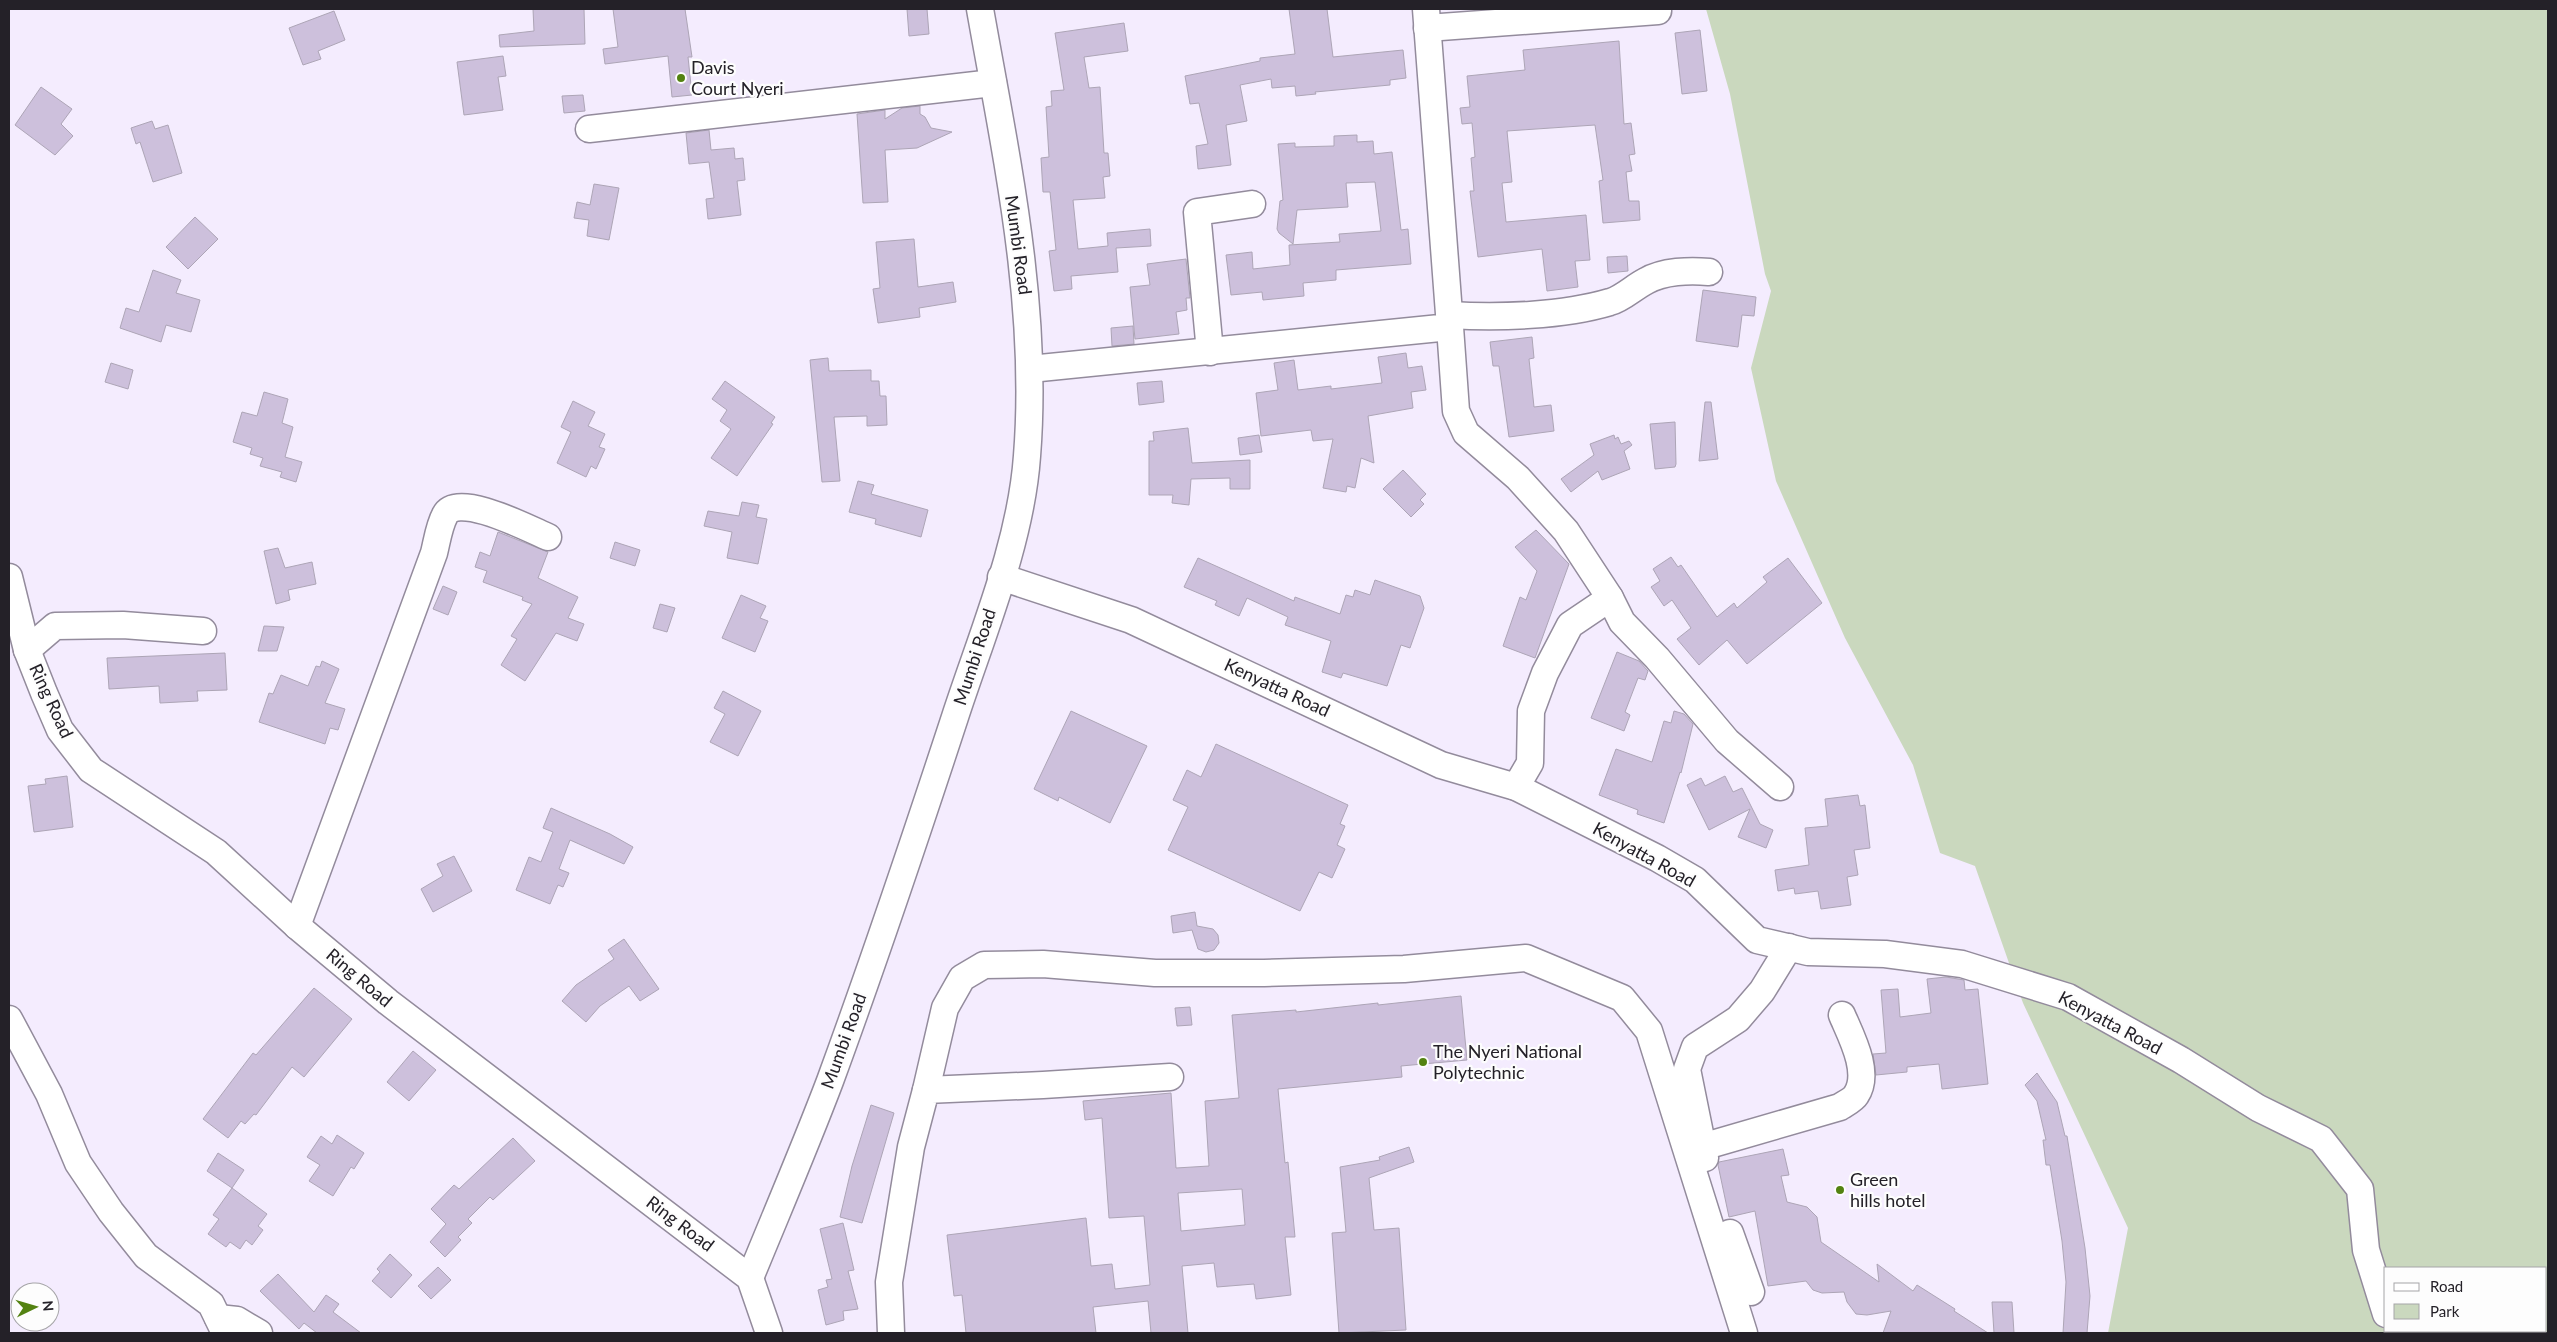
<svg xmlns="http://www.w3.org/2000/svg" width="2557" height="1342" font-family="Lato,sans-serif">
	<rect width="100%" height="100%" fill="#f4ecfe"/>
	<!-- green -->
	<path fill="#cad8be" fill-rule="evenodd" d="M1706 9H2548V1333H2108L2128 1228 2023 1003 1975 866 1940 853 1913 765 1845 638 1776 481 1751 368 1771 291 1765 274 1730 94ZM2386 1268H2546V1331H2386Z"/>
	<!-- building -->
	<g fill="#cdc0dc" stroke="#ada5b6" fill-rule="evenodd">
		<polygon points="533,9 584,9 585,44 500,47 499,35 534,31"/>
		<polygon points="613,9 685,9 692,57 688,57 692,95 672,97 668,56 605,64 603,49 618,47"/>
		<polygon points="907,9 927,9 929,34 909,36"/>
		<polygon points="1289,9 1327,9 1333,57 1403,50 1406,78 1390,80 1390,85 1315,92 1316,94 1296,96 1295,86 1272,88 1271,79 1240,85 1247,121 1226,125 1231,165 1198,169 1196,146 1208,144 1199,103 1190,104 1185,76 1260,61 1260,58 1295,54"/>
		<polygon points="334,11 345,40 318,51 321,59 303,65 289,28"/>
		<polygon points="1124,23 1128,51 1084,57 1089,88 1100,87 1104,153 1108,153 1110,176 1103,177 1105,198 1073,200 1078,249 1108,246 1107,233 1150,229 1151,246 1116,248 1118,272 1071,276 1072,289 1054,291 1049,251 1056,250 1050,192 1043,192 1041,158 1049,157 1046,107 1052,106 1051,91 1064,90 1055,33"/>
		<polygon points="1700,30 1707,91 1682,94 1675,33"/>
		<polygon points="1619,41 1624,124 1631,123 1635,154 1629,155 1632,171 1626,172 1629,201 1639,201 1640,220 1603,223 1599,181 1603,180 1595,125 1507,131 1512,182 1502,183 1506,222 1586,215 1590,260 1575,261 1578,287 1547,291 1542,249 1478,257 1470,191 1474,191 1471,158 1475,157 1472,123 1462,124 1460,108 1470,107 1467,76 1525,70 1523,50"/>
		<polygon points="503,56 506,76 498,77 503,110 464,115 457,62"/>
		<polygon points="41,87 72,109 61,124 73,136 55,155 15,125"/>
		<polygon points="583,95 585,111 564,113 562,96"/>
		<polygon points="920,106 920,114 925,117 931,128 952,132 917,148 885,150 888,202 863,203 857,114 885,110 885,119 902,108"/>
		<polygon points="152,121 155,129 168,125 182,173 153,182 140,142 136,144 131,128"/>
		<polygon points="709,130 711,150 734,148 735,159 743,158 745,180 737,181 741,215 708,219 706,199 714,198 709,162 689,164 686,133"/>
		<polygon points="1357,135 1357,142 1373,141 1374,154 1392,152 1401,230 1408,229 1411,264 1336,270 1336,280 1303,283 1304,296 1263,300 1262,292 1231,295 1226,255 1252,252 1253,269 1290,265 1289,245 1340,242 1339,234 1381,231 1375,182 1346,183 1348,207 1297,210 1293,244 1279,233 1277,229 1280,201 1283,200 1278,144 1295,143 1295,147 1334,146 1334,136"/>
		<polygon points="594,184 619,188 609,240 587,236 589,220 574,218 577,202 590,205"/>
		<polygon points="195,217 218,239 188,269 166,247"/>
		<polygon points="914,239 918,287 953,282 956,302 919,308 920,317 878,323 873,289 880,288 876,242"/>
		<polygon points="1627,256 1628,271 1608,273 1607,257"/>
		<polygon points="1186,259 1190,298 1186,298 1187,310 1176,312 1179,334 1135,339 1130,287 1150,285 1147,264"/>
		<polygon points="153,270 181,280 176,293 200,300 191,332 166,325 161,342 120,328 126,308 139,312"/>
		<polygon points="1703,290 1756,297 1754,316 1742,315 1738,347 1696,341"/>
		<polygon points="1133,326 1134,344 1112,346 1111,328"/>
		<polygon points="1532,337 1534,358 1529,359 1534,407 1551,405 1554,431 1509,437 1499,366 1493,366 1490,342"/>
		<polygon points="1406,353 1408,368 1422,366 1426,390 1411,392 1413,408 1368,416 1374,463 1361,458 1355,488 1347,486 1346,492 1323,488 1333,439 1313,441 1311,430 1261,436 1256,393 1278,390 1274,363 1294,360 1298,390 1331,386 1331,389 1382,383 1378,357"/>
		<polygon points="828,358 829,371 871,370 871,381 879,381 880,396 886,396 887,425 867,426 867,416 834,417 840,481 822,482 810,360"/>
		<polygon points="111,363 133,370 128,389 105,382"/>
		<polygon points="725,381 775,417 771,423 773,424 737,476 711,458 731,429 720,421 727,410 712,399"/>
		<polygon points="1162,381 1164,402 1139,405 1137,383"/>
		<polygon points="264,392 288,399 282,423 293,427 285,457 302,462 296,482 280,477 282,472 260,466 263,458 250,454 252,448 233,442 242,412 257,416"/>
		<polygon points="573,401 595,412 588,426 605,434 599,447 605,449 596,469 591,466 586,477 557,463 571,432 561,427"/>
		<polygon points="1705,402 1711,402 1718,459 1699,461"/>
		<polygon points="1675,422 1676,464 1675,467 1655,469 1650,424"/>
		<polygon points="1188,428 1192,463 1250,460 1250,489 1230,489 1230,478 1191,479 1189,505 1172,503 1173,495 1149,495 1149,441 1154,441 1153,432"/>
		<polygon points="1259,435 1262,452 1240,455 1238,438"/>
		<polygon points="1614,435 1615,439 1618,437 1621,444 1629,441 1632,445 1624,451 1630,469 1602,480 1598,471 1571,492 1561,479 1594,455 1590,444"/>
		<polygon points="1403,470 1426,494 1420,500 1424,504 1411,517 1383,489"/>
		<polygon points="858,481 874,485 871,494 928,510 921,537 875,524 876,519 849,512"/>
		<polygon points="742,502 759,505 756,517 767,519 758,564 727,558 732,532 704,526 708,511 739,516"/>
		<polygon points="1536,530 1569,564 1535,658 1503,646 1520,597 1526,600 1537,571 1515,547"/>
		<polygon points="498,532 548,552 538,578 578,597 568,618 584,624 577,641 556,633 525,681 501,665 517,639 511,636 532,604 522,600 523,597 483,582 487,571 475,567 480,552 490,556"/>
		<polygon points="615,542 640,550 635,566 610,558"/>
		<polygon points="278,548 285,568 312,562 316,584 288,590 290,600 276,604 264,551"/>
		<polygon points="1671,557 1678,567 1681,565 1717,617 1734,603 1737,608 1767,582 1763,577 1788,558 1822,603 1747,664 1727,640 1699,665 1677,639 1691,628 1672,600 1664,606 1651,587 1660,581 1653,569"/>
		<polygon points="1198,558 1294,601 1295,597 1340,614 1346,595 1353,597 1355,590 1370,595 1375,580 1420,596 1424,608 1410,648 1401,645 1387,686 1343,673 1341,678 1322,672 1331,641 1285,625 1288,617 1247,598 1239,616 1215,605 1217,601 1184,587"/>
		<polygon points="443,586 457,592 448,615 433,609"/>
		<polygon points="741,595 766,606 760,618 768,621 755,652 722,638"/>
		<polygon points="660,604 675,608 667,632 653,628"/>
		<polygon points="264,626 284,627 277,651 258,651"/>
		<polygon points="1617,652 1639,661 1648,671 1645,680 1638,678 1625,712 1630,715 1624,731 1591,718"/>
		<polygon points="225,653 227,690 197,691 198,701 160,703 159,686 109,689 107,658"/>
		<polygon points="322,661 339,669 325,703 345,709 338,730 330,728 325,744 259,722 269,693 273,694 281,675 308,686 316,666 320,667"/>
		<polygon points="723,691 761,711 738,756 710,742 725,714 714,708"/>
		<polygon points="1071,711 1147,746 1110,823 1059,797 1058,801 1034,789"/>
		<polygon points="1674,711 1684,714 1693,724 1681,773 1680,772 1664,823 1637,814 1638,810 1599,795 1616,749 1652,762 1664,721 1671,723"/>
		<polygon points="1216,744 1348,805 1340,824 1345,826 1337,845 1345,849 1332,878 1319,872 1300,911 1168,850 1188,807 1173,800 1187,770 1201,777"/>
		<polygon points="67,776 73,827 34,832 28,786 46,784 45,779"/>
		<polygon points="1725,776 1733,792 1742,788 1760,824 1773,830 1766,848 1738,837 1750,809 1709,830 1687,785 1701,778 1705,786"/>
		<polygon points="1858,795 1860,806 1865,805 1870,848 1854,850 1858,875 1847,877 1851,905 1821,909 1818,891 1795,894 1794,888 1778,891 1775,870 1809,865 1805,828 1828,826 1825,799"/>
		<polygon points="551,808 610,834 633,847 624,864 570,840 559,869 569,873 563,887 558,885 550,904 516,890 529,857 541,862 553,832 543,828"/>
		<polygon points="454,856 472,891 433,912 421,889 443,876 437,864"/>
		<polygon points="1195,912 1197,926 1213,929 1218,935 1219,943 1214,950 1206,952 1198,949 1192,930 1173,933 1171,916"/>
		<polygon points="624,939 659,989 640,1001 629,986 600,1006 586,1022 562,1001 576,985 614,959 608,950"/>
		<polygon points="1946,977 1964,980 1965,990 1978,989 1988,1084 1942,1089 1939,1064 1907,1067 1907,1072 1876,1075 1873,1054 1886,1053 1881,990 1898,989 1900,1017 1931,1013 1927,979"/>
		<polygon points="314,988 352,1019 304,1077 292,1067 256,1115 254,1114 245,1124 241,1121 228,1138 203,1119 253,1053 256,1055"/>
		<path d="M1461 996 1467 1060 1401 1066 1402 1077 1278 1089 1285 1163 1288 1162 1295 1237H1285L1291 1295 1256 1299 1254 1284 1217 1287 1214 1263 1182 1266 1188 1333H1151L1148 1301 1093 1307 1096 1333H966L962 1295 954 1296 947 1235 1086 1218 1091 1266 1112 1264 1115 1289 1150 1285 1144 1216 1109 1218 1102 1118 1085 1120 1083 1101 1171 1093 1176 1168 1209 1166 1205 1101 1239 1098 1232 1015 1296 1010V1012L1378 1003V1005ZM1242 1189 1245 1225 1181 1231 1178 1193Z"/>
		<polygon points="1190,1007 1192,1025 1177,1026 1175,1008"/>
		<polygon points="413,1051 436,1070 409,1101 387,1082"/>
		<polygon points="2037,1073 2057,1102 2065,1136 2067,1136 2085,1248 2090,1296 2087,1333 2063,1333 2066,1282 2062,1241 2050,1165 2046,1165 2043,1140 2046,1140 2037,1101 2025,1085"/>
		<polygon points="871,1105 894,1113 862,1223 840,1217 852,1166"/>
		<polygon points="337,1135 364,1153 354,1169 351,1167 333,1196 309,1181 320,1165 307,1157 321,1136 332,1144"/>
		<polygon points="513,1138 535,1161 493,1200 490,1197 468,1219 472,1223 458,1237 461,1240 445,1257 430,1242 446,1224 431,1209 454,1185 459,1189"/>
		<polygon points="1409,1147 1414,1162 1369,1178 1374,1230 1399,1228 1406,1330 1339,1333 1332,1233 1346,1232 1340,1167 1380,1160 1379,1157"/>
		<polygon points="1783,1149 1789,1175 1781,1176 1787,1202 1807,1207 1817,1217 1821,1242 1879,1282 1877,1264 1913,1291 1917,1285 1955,1309 1954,1311 1988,1333 1883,1333 1891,1311 1867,1315 1856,1314 1847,1302 1844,1292 1822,1293 1813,1290 1806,1281 1768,1286 1755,1211 1729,1217 1718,1165 1719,1162"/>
		<polygon points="218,1153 244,1170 232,1188 207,1171"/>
		<polygon points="232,1188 267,1214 258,1226 263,1230 252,1245 246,1240 240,1249 230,1242 226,1247 208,1234 219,1219 213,1215"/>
		<polygon points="843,1223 854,1270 848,1271 858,1309 843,1311 844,1320 826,1325 818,1290 828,1287 826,1280 832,1279 820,1229"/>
		<polygon points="390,1254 412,1275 391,1298 372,1281 380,1272 377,1269"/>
		<polygon points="438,1267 451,1280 431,1299 418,1286"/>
		<polygon points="278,1274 314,1312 326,1295 339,1304 333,1312 361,1333 317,1333 304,1323 299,1329 260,1291"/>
		<polygon points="1992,1302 2012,1302 2014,1333 1994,1333"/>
	</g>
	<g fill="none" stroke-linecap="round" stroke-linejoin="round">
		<!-- minor casing -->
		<g stroke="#938b9c" stroke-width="29">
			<g id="minor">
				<polyline points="1427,28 1658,11"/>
				<polyline points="589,129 993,83"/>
				<path d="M1450 315C1498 318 1563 316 1610 302 1622 299 1634 287 1646 281 1663 271 1690 270 1709 272"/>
				<polyline points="1450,327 1456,411 1466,433 1518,478 1566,531 1610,598 1622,622 1657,658 1727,741 1780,787"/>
				<polyline points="1210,352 1197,212 1252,204"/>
				<polyline points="1030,369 1450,327 1426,9"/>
				<polyline points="9,577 27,650 44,693 60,730 91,770 216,852 297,926 388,1002 750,1278 769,1333"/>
				<polyline points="1001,577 1131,620 1441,765 1516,787 1657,858 1695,880 1757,940 1808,952 1885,954 1962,964 2068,997 2181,1060 2258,1108 2321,1139 2360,1189 2366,1250 2386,1314"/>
				<polyline points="27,650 55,626 123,625 203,631"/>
				<polyline points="1516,787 1530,763 1531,711 1545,673 1570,625 1610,598"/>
				<path d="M297 926 434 553C437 541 439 526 445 515 457 491 529 529 548 537"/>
				<polyline points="9,1019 49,1094 78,1163 111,1212 146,1256 211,1304 225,1333"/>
				<polyline points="926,1090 945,1008 962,978 984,965 1043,964 1155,973 1264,973 1404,969 1526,958 1622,998 1649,1031 1744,1333"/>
				<path d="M1702 1147 1840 1107C1844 1104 1853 1100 1856 1095 1871 1073 1851 1036 1842 1015"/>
				<polyline points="1705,1158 1687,1069 1695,1047 1738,1019 1762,991 1789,947"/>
				<polyline points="1730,1233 1751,1292"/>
				<path d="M750 1278C777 1212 805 1147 830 1081 874 961 915 839 955 717 982 634 1021 543 1027 456 1039 305 1006 156 980 9"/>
				<polyline points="218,1318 237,1320 259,1333"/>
				<polyline points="891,1333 889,1282 911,1147 926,1090 1043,1085 1170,1077"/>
			</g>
		</g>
		<!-- minor -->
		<use href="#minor" stroke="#fff" stroke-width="26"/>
	</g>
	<!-- markers -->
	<g fill="#538211" stroke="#fdfdfd" stroke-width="2">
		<circle cx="681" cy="78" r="5"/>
		<circle cx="1423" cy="1062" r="5"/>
		<circle cx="1840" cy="1190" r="5"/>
	</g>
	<g text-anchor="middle" stroke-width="4.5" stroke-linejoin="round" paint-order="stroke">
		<!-- poi labels -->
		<g font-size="18" fill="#242128" stroke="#fdfdfd" text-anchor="start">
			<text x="691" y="74">Davis<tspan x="691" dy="21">Court Nyeri</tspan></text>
			<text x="1433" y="1058">The Nyeri National<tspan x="1433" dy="21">Polytechnic</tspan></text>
			<text x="1850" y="1186">Green<tspan x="1850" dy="21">hills hotel</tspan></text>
		</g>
		<!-- street labels -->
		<g font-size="18" fill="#242128" stroke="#fdfdfd">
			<text transform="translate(1018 245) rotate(82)" y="6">Mumbi Road</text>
			<text transform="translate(975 657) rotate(-72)" y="6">Mumbi Road</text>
			<text transform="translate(1277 688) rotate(25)" y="6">Kenyatta Road</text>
			<text transform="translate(51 701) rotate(65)" y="6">Ring Road</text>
			<text transform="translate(1644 855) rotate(29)" y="6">Kenyatta Road</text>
			<text transform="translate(359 978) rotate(40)" y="6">Ring Road</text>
			<text transform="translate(2110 1023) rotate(28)" y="6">Kenyatta Road</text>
			<text transform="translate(844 1041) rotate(-70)" y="6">Mumbi Road</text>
			<text transform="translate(680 1224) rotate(37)" y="6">Ring Road</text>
		</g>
	</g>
	<!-- border -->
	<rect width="2557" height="1342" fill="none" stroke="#242128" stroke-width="20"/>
	<!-- legend -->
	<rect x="2384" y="1267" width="162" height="65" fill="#fdfdfd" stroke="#a6a5a8"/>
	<rect x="2394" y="1283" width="25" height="8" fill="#ffffff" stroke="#a6a5a8"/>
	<text x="2430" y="1292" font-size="15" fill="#242128">Road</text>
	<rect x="2394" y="1304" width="25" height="15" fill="#cad8be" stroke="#a6a5a8"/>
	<text x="2430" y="1317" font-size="15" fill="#242128">Park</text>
	<!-- north arrow -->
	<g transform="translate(35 1307) rotate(85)"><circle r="24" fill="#fdfdfd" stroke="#a6a5a8"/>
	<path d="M0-4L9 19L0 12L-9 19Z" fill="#538211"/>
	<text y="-8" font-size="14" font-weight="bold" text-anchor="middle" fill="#242128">N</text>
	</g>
</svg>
